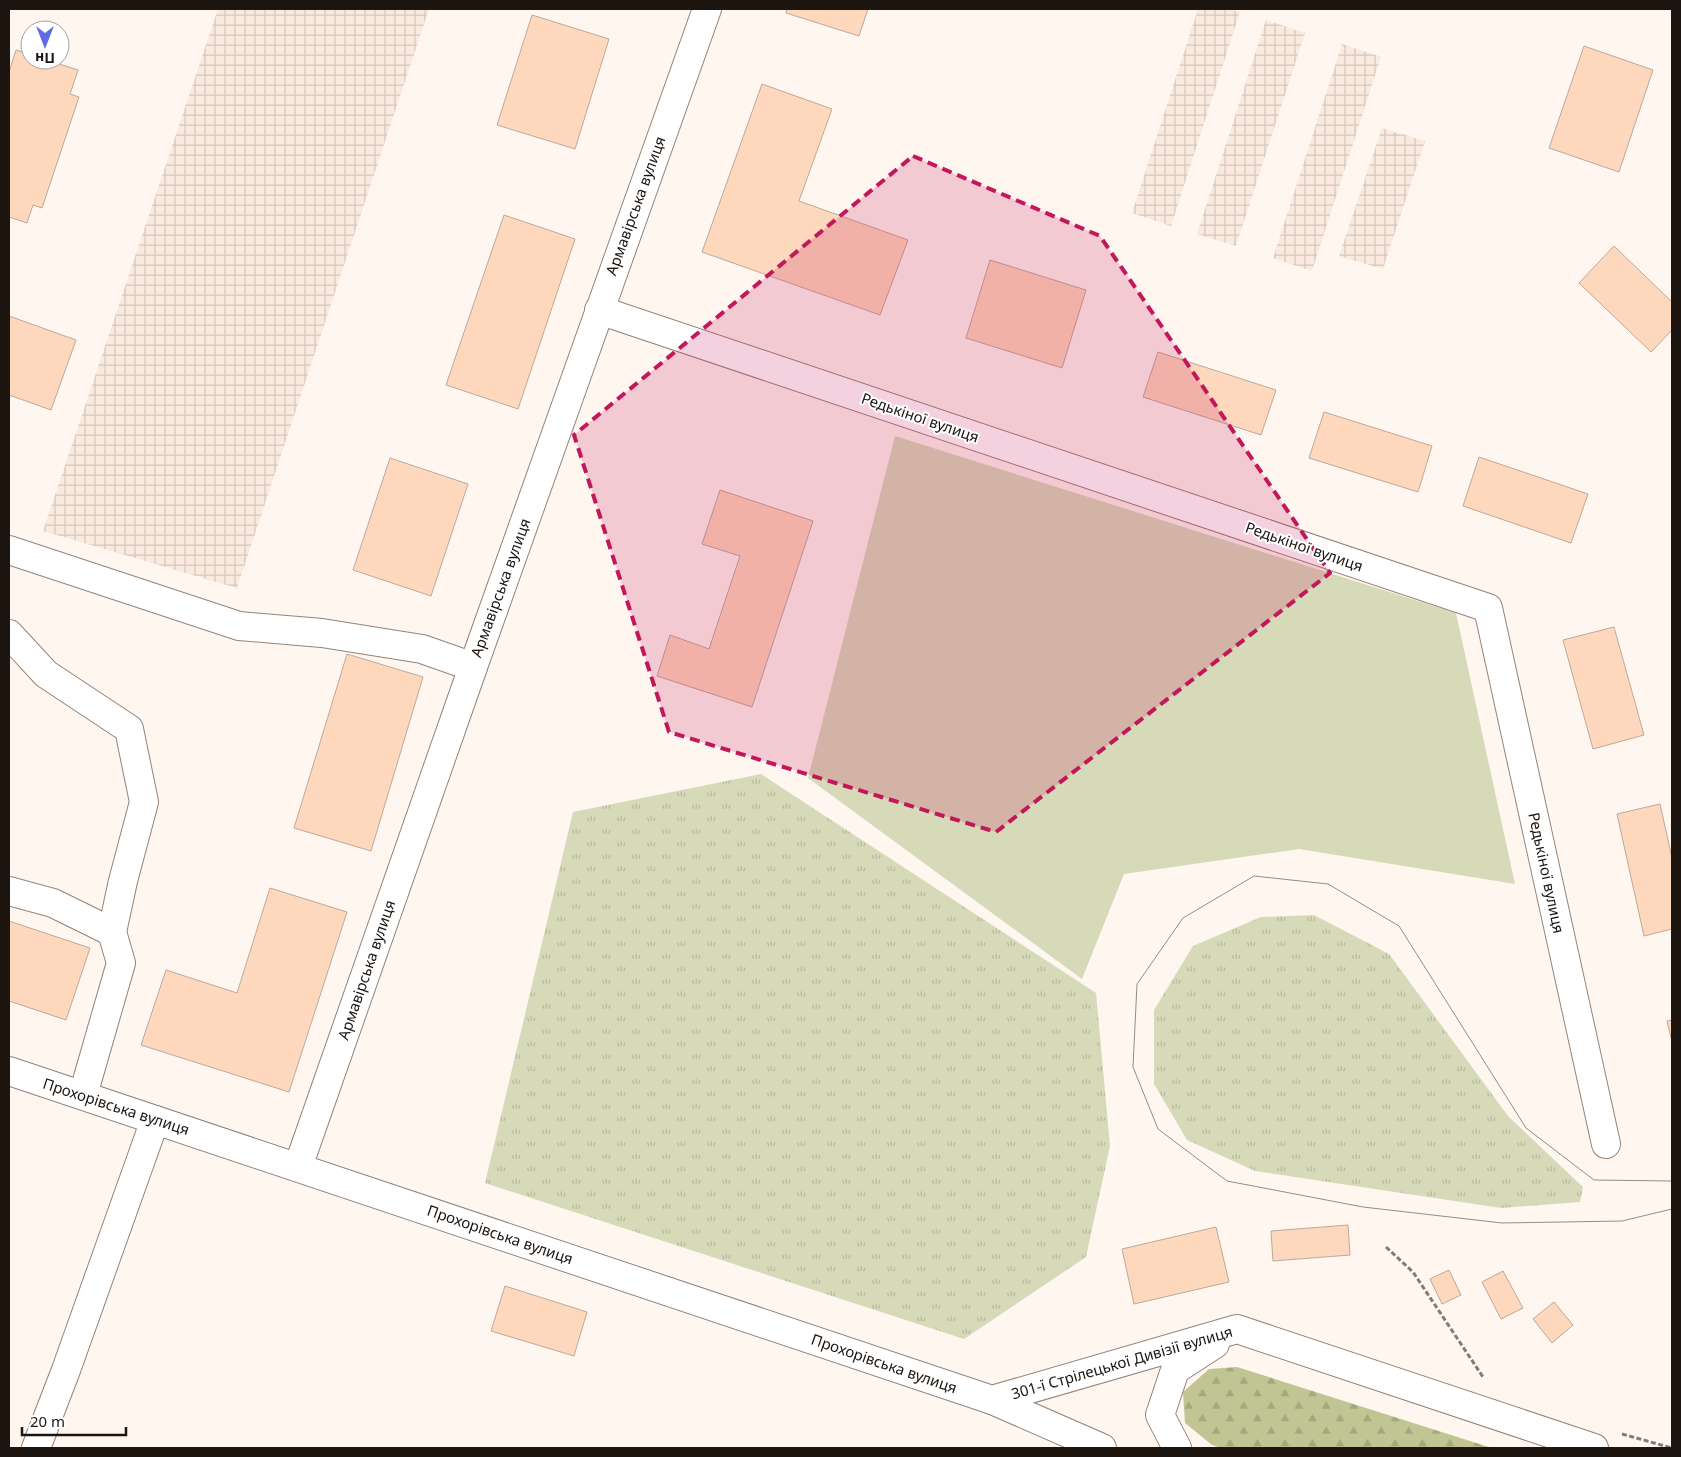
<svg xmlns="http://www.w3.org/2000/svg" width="1681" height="1457" font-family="'Noto Sans',sans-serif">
	<defs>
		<pattern id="industrial-grid" width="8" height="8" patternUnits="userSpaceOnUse" patternTransform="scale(1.25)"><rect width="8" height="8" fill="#f9e9de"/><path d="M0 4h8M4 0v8" fill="none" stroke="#d5c7bd"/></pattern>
		<pattern id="grass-tufts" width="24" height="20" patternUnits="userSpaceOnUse" patternTransform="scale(1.25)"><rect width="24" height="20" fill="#d6dab9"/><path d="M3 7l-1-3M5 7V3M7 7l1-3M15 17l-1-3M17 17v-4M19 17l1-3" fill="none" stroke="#b7ba9e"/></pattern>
		<pattern id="forest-firs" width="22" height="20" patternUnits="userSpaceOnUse" patternTransform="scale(1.25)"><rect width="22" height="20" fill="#c0c593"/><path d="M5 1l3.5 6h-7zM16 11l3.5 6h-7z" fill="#a4a87e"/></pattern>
	</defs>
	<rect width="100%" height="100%" fill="#fff6f0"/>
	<!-- industrial -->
	<g fill="url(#industrial-grid)">
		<polygon points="218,9 429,9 237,588 43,531"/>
		<polygon points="1198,9 1229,9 1240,12 1171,226 1132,213"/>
		<polygon points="1266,20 1305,33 1236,246 1197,234"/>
		<polygon points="1342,44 1381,57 1312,271 1273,258"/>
		<polygon points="1382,128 1425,141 1383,269 1339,256"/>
	</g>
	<!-- grass -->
	<g fill="url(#grass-tufts)">
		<polygon points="761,774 1096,993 1110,1146 1086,1257 964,1339 485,1183 573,812"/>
		<polygon points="1314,915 1389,954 1508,1116 1583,1187 1580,1202 1501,1208 1255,1171 1187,1140 1154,1084 1154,1010 1193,946 1261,917"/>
	</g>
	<!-- forest -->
	<polygon fill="url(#forest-firs)" points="1237,1367 1492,1448 1221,1448 1212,1445 1185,1423 1183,1392 1209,1369"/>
	<!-- green -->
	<polygon fill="#d6dab9" points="895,436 1456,613 1515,884 1299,849 1124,874 1082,979 808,778"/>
	<!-- building -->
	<g fill="#fdd8bd" stroke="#bda99b">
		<polygon points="787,9 868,9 859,36 786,13"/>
		<polygon points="532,15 609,39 575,149 497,125"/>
		<polygon points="1584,46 1653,70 1619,172 1549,148"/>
		<polygon points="16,50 30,54 30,60 47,60 78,70 70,94 79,97 42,208 33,205 27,223 9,217 9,72"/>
		<polygon points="762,84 832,109 799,201 908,240 880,315 702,252"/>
		<polygon points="504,215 575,239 518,409 446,385"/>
		<polygon points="1614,246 1672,302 1672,330 1651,352 1579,283"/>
		<polygon points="990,260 1086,290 1062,368 966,338"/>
		<polygon points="9,316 76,340 51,410 9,395"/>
		<polygon points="1158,352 1276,390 1261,435 1143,397"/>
		<polygon points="1324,412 1432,446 1418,492 1309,458"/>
		<polygon points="1479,457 1588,494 1571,543 1463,506"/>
		<polygon points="390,458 468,484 431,596 353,570"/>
		<polygon points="720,490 813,521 752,707 657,676 670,635 709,649 740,556 702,544"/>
		<polygon points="1614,627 1644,735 1593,749 1563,640"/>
		<polygon points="347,654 423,677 371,851 294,828"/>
		<polygon points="1660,804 1672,858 1672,929 1644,936 1617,814"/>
		<polygon points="270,888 347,912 289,1092 141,1045 166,970 237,993"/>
		<polygon points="9,921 90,948 66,1020 9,1001"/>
		<polygon points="1672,1020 1672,1042 1667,1021"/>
		<polygon points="1348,1225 1350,1255 1273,1261 1271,1231"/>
		<polygon points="1216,1227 1229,1282 1134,1304 1122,1249"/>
		<polygon points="1449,1270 1461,1295 1442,1304 1430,1279"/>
		<polygon points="1503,1271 1523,1308 1501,1319 1482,1282"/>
		<polygon points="505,1286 587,1312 574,1356 491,1331"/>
		<polygon points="1554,1302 1573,1325 1552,1343 1533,1319"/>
	</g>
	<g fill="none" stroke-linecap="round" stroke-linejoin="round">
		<!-- minor casing -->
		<g stroke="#968376" stroke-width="30">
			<g id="minor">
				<polyline points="599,310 1488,608 1606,1144"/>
				<polyline points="9,550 239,626 322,633 422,649 473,667"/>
				<polyline points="9,634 46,674 129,729 144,802 123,881 112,932"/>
				<polyline points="9,891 53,903 112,932 121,963 83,1095"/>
				<polyline points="9,1071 992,1400 1102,1448"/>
				<polyline points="298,1167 473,667 707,9"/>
				<polyline points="992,1400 1237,1329 1594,1448"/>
				<polyline points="36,1448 66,1370 155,1120"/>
				<polyline points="1177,1448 1160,1415 1175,1370 1215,1344"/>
			</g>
		</g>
		<!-- path -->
		<g stroke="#837b76" stroke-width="3" stroke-dasharray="5 2.5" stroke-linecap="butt">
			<polyline points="1386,1247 1413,1272 1483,1377"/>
			<polyline points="1622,1434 1672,1448"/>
		</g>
		<!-- minor -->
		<use href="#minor" stroke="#fff" stroke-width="28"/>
		<!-- tram -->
		<polyline stroke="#948c86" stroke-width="1" points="1672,1181 1594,1180 1526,1128 1399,926 1328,884 1254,876 1183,918 1137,984 1133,1067 1158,1129 1227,1181 1363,1207 1502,1223 1622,1221 1672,1209"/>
	</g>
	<!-- marked area -->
	<path fill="#c2185b" fill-opacity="0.2" stroke="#c2185b" stroke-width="4" stroke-dasharray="10 6" stroke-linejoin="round" d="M913 156 1100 236 1330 573 996 832 669 732 574 435Z"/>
	<g text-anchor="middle" stroke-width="4" stroke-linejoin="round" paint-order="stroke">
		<!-- street labels -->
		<g font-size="15" fill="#1c1510" stroke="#fff">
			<text transform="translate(636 206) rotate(-70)" y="5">Армавірська вулиця</text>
			<text transform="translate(920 418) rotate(19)" y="5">Редькіної вулиця</text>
			<text transform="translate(1304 547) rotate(19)" y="5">Редькіної вулиця</text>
			<text transform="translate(501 588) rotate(-70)" y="5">Армавірська вулиця</text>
			<text transform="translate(1546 873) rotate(78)" y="5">Редькіної вулиця</text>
			<text transform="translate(367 970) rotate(-71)" y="5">Армавірська вулиця</text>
			<text transform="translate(116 1107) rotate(18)" y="5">Прохорівська вулиця</text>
			<text transform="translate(500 1235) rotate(19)" y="5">Прохорівська вулиця</text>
			<text transform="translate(1122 1363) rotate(-16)" y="5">301-ї Стрілецької Дивізії вулиця</text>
			<text transform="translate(884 1364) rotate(19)" y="5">Прохорівська вулиця</text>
		</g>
	</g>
	<!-- border -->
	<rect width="1681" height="1457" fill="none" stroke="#1c1510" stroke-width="20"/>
	<!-- north arrow -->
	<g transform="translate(45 45) rotate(180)"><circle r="24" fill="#ffffff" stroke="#a4a19f"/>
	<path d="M0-4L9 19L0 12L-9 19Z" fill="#616ce4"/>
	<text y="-8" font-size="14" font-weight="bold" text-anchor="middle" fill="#1c1510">Пн</text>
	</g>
	<!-- scale -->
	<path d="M22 1427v8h104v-8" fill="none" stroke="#1c1510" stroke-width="2.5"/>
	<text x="30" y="1427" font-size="15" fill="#1c1510" stroke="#ffffff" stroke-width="4" paint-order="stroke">20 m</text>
</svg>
